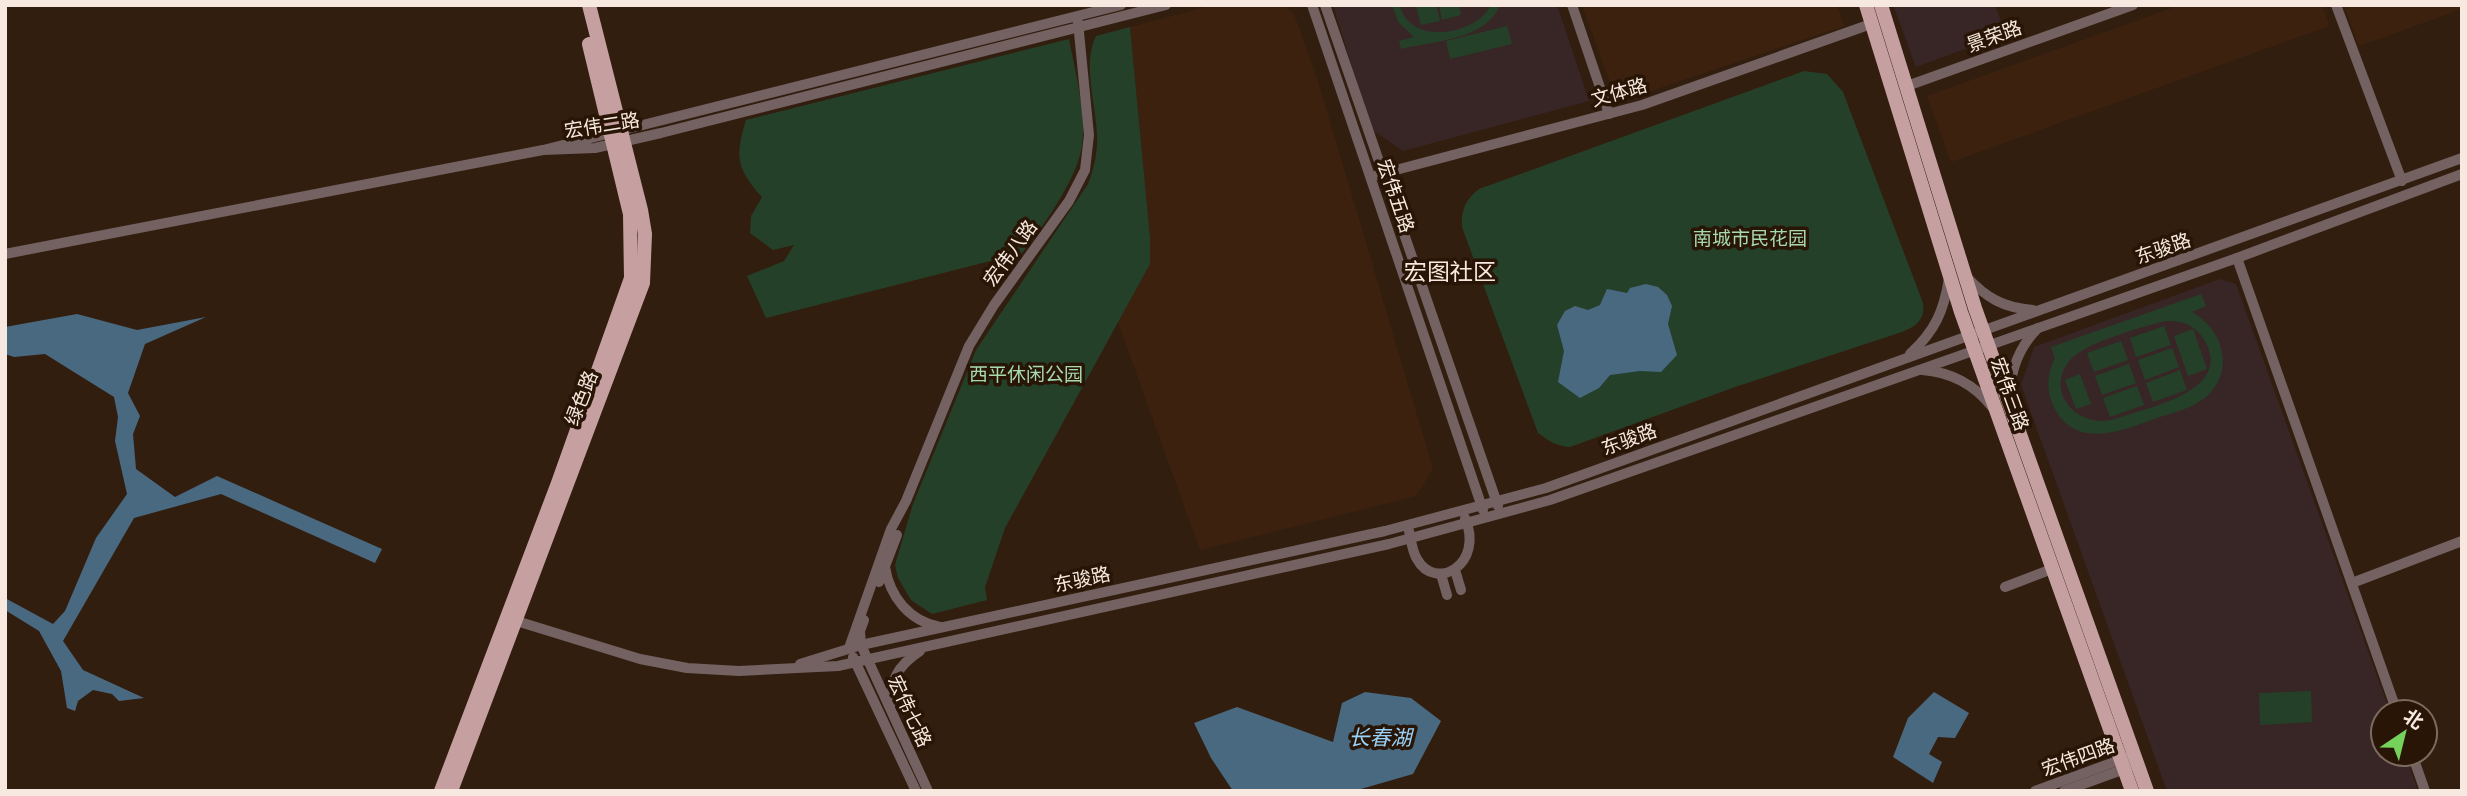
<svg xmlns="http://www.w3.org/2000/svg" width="2467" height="796" font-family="Montserrat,'Noto Sans SC',sans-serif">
	<rect width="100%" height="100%" fill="#321e0f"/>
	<!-- built -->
	<g fill="#3c220e">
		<polygon points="1214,5 1283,5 1294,14 1318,81 1433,469 1416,496 1200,550 1118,322 1150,264 1150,237 1130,27"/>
		<polygon points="1582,5 1837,5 1844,26 1633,97 1611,85"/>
		<polygon points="2180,5 2322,5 2329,26 1951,162 1927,96"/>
		<polygon points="2344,5 2462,5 2462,9 2359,46"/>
	</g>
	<!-- education -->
	<g fill="#382526">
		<polygon points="1333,5 1557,5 1589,101 1403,151 1371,129"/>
		<polygon points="1893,5 1995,5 2006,34 1916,67"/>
		<polygon points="2220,279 2236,284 2390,712 2383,712 2383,754 2405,754 2418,791 2167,791 2021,385 2034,347"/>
	</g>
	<!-- green -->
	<g fill="#254029" fill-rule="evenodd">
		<path d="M1392 5H1400C1409 47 1477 35 1491 5H1500C1486 40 1434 41 1401 49L1399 41 1414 37 1398 22Z"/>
		<polygon points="1416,5 1436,5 1440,21 1421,25"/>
		<polygon points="1439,5 1459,5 1461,15 1442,20"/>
		<polygon points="1507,26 1512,44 1450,59 1446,41"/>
		<path d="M1130 27 1150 237V264L1005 528 985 587 987 600 932 614 911 600 898 578 895 565 913 504 976 350 1088 184C1094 168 1098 152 1097 135 1096 103 1082 65 1096 36Z"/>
		<path d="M1069 39C1075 71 1088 119 1081 151 1074 183 1042 228 1022 253L766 318 747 276 784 261 794 245 773 250 750 233 751 216 762 197C736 168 735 156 746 120Z"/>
		<path d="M1804 71 1827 74 1843 92 1923 303C1925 320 1917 326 1902 332L1735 387 1570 447C1556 446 1549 441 1538 433L1462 227C1461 210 1465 200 1479 189Z"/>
		<path d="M2201 294 2206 306 2192 312C2223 329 2236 371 2206 397 2193 408 2173 413 2157 418 2122 431 2074 451 2053 405 2046 390 2047 373 2055 358L2051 347ZM2166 321C2181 320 2195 325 2203 338 2237 390 2150 407 2118 418 2079 432 2041 391 2072 358 2088 342 2144 326 2166 321Z"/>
		<polygon points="2164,326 2171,345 2136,357 2130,338"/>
		<polygon points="2193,329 2207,369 2188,376 2174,336"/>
		<polygon points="2121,341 2128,360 2094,372 2087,353"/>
		<polygon points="2172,348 2179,367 2145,380 2138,360"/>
		<polygon points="2129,364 2136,383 2102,395 2095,376"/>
		<polygon points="2180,370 2187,390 2153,402 2146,383"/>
		<polygon points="2080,374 2091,404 2076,409 2065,380"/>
		<polygon points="2137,386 2144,405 2110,417 2103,398"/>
		<polygon points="2311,691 2312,722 2260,725 2259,693"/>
	</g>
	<!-- water -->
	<g fill="#496980">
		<polygon points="1646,284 1658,287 1667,295 1672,306 1668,324 1677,355 1661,372 1640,371 1610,375 1599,388 1580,398 1558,382 1564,351 1557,325 1565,311 1575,306 1588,310 1600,305 1607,289 1627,293 1630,288"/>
		<polygon points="77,314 137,330 206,317 145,344 128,393 140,416 133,434 136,469 175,497 217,476 382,549 375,563 221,494 134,518 63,641 83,670 144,698 119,701 112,694 93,690 78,701 75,711 67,708 61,671 39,631 5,610 5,598 53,624 65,611 96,538 127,494 115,441 118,417 114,397 45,354 14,357 5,354 5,327"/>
		<polygon points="1365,692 1411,698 1441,721 1413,774 1354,791 1233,791 1211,758 1194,723 1237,707 1333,742 1342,703"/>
		<polygon points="1934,692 1969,713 1955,738 1938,737 1929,754 1942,762 1933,783 1893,757 1908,718"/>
	</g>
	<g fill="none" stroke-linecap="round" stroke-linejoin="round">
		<!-- minor -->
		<g stroke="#746262" stroke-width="10">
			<polyline points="1121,5 543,150 595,148 661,133 1166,5"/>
			<polyline points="1312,5 1483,510"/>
			<polyline points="1325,5 1498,506"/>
			<polyline points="1572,5 1609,114"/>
			<polyline points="2336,5 2402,181"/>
			<polyline points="1907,86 2133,5"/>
			<polyline points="1377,175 1642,105 1871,24"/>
			<polyline points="5,254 543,150"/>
			<polyline points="2237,258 2397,712"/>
			<path d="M1966 276C1986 298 2004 308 2033 310"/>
			<path d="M1910 354C1935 331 1944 311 1949 278"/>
			<path d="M1922 370C1951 372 1974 384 1992 407"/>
			<path d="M2009 398C2011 370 2018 348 2038 328"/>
			<path d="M1409 531C1411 540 1412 551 1417 559 1435 592 1485 565 1465 518"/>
			<path d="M885 567C890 597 909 621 940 627"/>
			<polyline points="1455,570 1461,590"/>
			<polyline points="1441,574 1447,595"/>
			<polyline points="879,582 897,535"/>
			<polyline points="2352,583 2462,541"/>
			<polyline points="2005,587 2052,569"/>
			<polyline points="510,619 640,659 687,668 739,671 838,666 1389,544 1550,500 2237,258 2462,174"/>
			<polyline points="864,620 860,631 861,645 928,791"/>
			<polyline points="849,648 891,529 906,501 969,346 994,305 1069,201 1085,170 1089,135 1078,22"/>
			<polyline points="853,657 916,791"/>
			<polyline points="800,664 861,645 1385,531 1546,488 2462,158"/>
			<path d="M890 707C890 681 897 666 920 651"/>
			<polyline points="2412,754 2425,791"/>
			<polyline points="2035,791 2128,757"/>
			<polyline points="2064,791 2130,767"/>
		</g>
		<!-- major -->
		<g stroke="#c6a0a0" stroke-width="14">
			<polyline points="1866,5 1961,312 2132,791"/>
			<polyline points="1881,5 1975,308 2147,791"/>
			<polyline points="441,791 558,483 631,278 630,214 589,44"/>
			<polyline points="451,791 643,283 645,234 641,210 589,5"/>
		</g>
	</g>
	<g text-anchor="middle" stroke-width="7" stroke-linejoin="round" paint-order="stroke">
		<!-- street labels -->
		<g font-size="19" fill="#f7e9df" stroke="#281506">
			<text transform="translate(1994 36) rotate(-20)" y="7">景荣路</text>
			<text transform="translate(1619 92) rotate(-16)" y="7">文体路</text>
			<text transform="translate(602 125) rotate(-9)" y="7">宏伟二路</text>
			<text transform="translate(1396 196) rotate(71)" y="7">宏伟五路</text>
			<text transform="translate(2163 248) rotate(-19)" y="7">东骏路</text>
			<text transform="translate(1010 253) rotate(-54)" y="7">宏伟八路</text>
			<text transform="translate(2010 394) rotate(70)" y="7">宏伟三路</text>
			<text transform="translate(581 398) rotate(-69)" y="7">绿色路</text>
			<text transform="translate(1629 439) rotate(-20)" y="7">东骏路</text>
			<text transform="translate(1082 579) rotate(-12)" y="7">东骏路</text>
			<text transform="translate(910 711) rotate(65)" y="7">宏伟七路</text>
			<text transform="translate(2078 757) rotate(-20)" y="7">宏伟四路</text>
		</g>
		<!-- park labels -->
		<g font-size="19" fill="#a6daad" stroke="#281506">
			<text x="1750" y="245">南城市民花园</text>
			<text x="1026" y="381">西平休闲公园</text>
		</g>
		<!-- water labels -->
		<g font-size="21" font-style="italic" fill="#98d2fa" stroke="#281506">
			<text x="1380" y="745">长春湖</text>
		</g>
		<!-- quarter labels -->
		<g font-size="23" fill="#f7e9df" stroke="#281506">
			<text x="1450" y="280">宏图社区</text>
		</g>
	</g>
	<!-- border -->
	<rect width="2467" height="796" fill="none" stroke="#f7e9df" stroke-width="14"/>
	<!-- north arrow -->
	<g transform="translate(2404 733) rotate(35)"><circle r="33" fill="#281506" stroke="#7b6a5d" stroke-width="2"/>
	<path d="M0-5L12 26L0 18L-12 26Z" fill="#75d25a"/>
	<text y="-10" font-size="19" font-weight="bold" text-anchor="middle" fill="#f7e9df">北</text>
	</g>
</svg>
